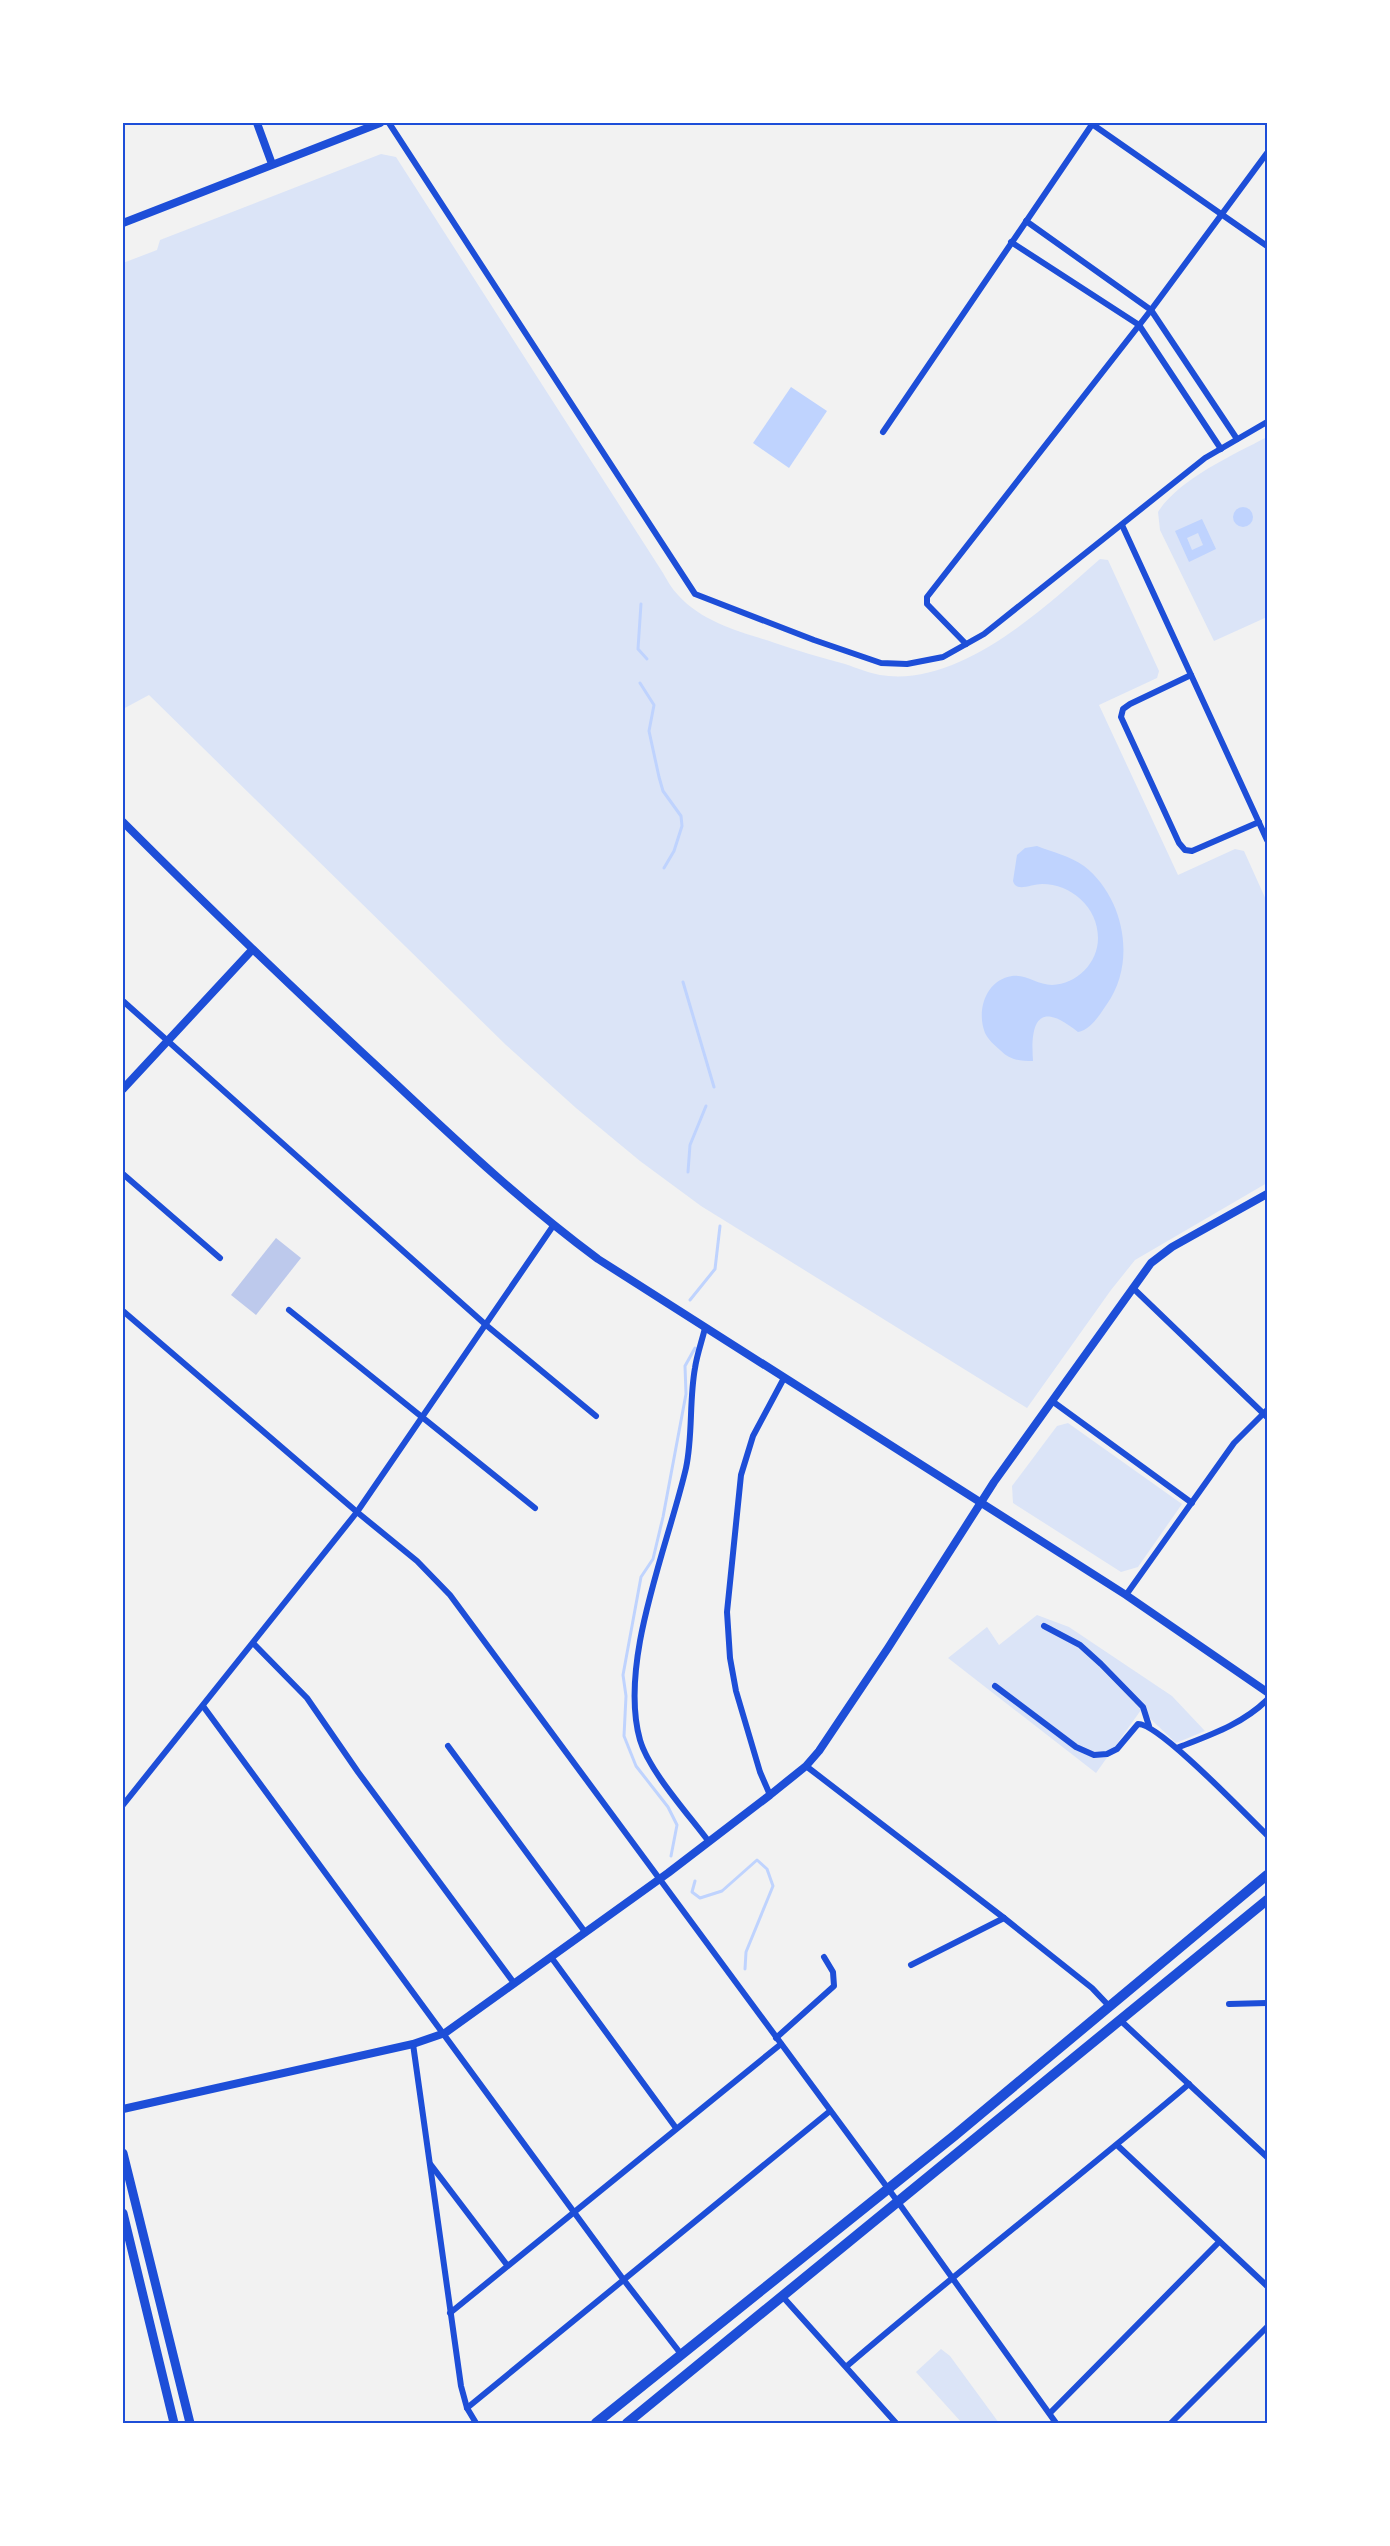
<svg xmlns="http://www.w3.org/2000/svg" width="1390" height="2546" font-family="'PT Sans',sans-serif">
	<rect width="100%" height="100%" fill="#f2f2f2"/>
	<!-- green -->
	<g fill="#dbe4f7">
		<path d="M381 154 396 157 663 573C667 580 672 589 678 595 703 623 742 632 775 643 798 651 822 658 845 664 857 668 869 673 880 675 960 688 1044 608 1100 559L1108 560 1159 671 1157 678 1099 705 1178 875 1235 849 1244 851 1267 902V1183L1135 1260 1111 1290 1027 1408 701 1206 640 1161 576 1108 506 1045 149 695 123 709V263L157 250 160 240Z"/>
		<path d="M1267 437V617L1214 641 1160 530 1158 512C1179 479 1233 455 1267 437Z"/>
		<polygon points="1068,1423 1182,1504 1138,1567 1121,1572 1013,1503 1012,1486 1057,1426"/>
		<polygon points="1037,1615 1069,1627 1172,1696 1205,1731 1176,1743 1141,1710 1096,1773 948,1658 987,1627 999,1645"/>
		<polygon points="941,2349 950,2356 999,2423 962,2423 916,2372"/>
	</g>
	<!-- water -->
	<g fill="#bfd3fe" fill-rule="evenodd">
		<polygon points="791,387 827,411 789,468 753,443"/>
		<circle cx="1243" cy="517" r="10"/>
		<path d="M1202 519 1216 549 1189 562 1175 531ZM1198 533 1203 545 1192 550 1187 538Z"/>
		<path d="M1037 846C1052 852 1070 856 1084 866 1124 897 1137 962 1107 1004 1100 1014 1091 1030 1078 1032 1040 1001 1030 1019 1033 1061 1019 1061 1010 1060 1000 1050 994 1045 988 1039 985 1033 976 1010 986 980 1012 976 1026 974 1038 985 1052 985 1077 984 1098 963 1098 938 1098 907 1071 884 1042 884 1035 884 1025 888 1019 887 1015 886 1014 884 1013 881L1017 855 1025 848Z"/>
	</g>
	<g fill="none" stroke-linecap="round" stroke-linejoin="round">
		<!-- stream -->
		<g stroke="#bfd3fe" stroke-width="3">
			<polyline points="641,604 638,649 647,659"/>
			<polyline points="640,683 654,705 649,731 659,777 663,791 681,816 682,826 674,851 664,868"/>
			<polyline points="683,982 714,1087"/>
			<polyline points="688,1172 690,1145 706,1106"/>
			<polyline points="690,1300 715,1269 720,1226"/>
			<polyline points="671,1856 677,1825 668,1807 636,1766 624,1736 626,1696 623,1675 641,1577 653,1559 663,1517 686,1394 685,1366 695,1348"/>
			<polyline points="695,1881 692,1892 700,1898 722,1891 757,1860 767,1869 773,1886 746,1952 745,1969"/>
		</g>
	</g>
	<!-- building -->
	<polygon fill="#bdc9ec" points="276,1238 301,1258 256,1315 231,1295"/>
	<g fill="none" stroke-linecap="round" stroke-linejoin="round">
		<!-- minor -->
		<g stroke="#1d4ed8" stroke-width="6">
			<polyline points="389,123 695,594 814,640 881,663 907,664 943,657 984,634 1205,458 1267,422"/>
			<polyline points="1092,124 1267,246"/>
			<polyline points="1026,221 1151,310 1237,439"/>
			<polyline points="1011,242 1139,325 1221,449"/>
			<polyline points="883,432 1093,123"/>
			<polyline points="1122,525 1267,840"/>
			<polyline points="966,644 927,604 927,597 1151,310 1267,153"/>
			<polyline points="1191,675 1130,704 1123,709 1121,717 1179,843 1185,850 1192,851 1259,822"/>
			<polyline points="123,1001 486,1325 596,1416"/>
			<polyline points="123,1174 220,1258"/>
			<polyline points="1133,1288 1267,1417"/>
			<polyline points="289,1310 535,1508"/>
			<polyline points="123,1311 357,1512 417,1561 450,1595 898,2202 1056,2423"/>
			<path d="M705 1328C702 1341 697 1354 695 1368 689 1401 693 1435 686 1468 668 1546 618 1662 640 1740 649 1771 689 1815 709 1842"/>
			<polyline points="1052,1401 1192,1503"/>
			<polyline points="1126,1595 1234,1443 1267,1410"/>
			<polyline points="1044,1626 1080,1645 1101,1664 1143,1707 1149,1726"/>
			<polyline points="254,1644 307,1698 358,1772 514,1983"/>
			<path d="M995 1686 1076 1747 1094 1755 1107 1754 1117 1749 1138 1724C1159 1723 1247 1816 1267 1835"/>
			<polyline points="203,1706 623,2279 681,2354"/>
			<polyline points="448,1746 585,1932"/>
			<path d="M1177 1748C1210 1735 1241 1725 1267 1700"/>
			<polyline points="806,1766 1004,1918 1092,1988 1109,2006"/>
			<polyline points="770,1795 760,1772 736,1691 730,1658 727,1612 741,1475 753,1436 784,1378"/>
			<polyline points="123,1805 357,1512 553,1226"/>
			<polyline points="551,1957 676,2128"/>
			<polyline points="911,1965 1004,1918"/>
			<polyline points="1229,2004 1267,2003"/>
			<polyline points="1120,2020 1267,2157"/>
			<polyline points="776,2038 834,1986 833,1972 824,1957"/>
			<polyline points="413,2044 461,2386 467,2408 476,2423"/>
			<polyline points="1117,2145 1267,2286"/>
			<polyline points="431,2165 507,2265"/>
			<polyline points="783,2297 896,2423"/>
			<polyline points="450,2313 781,2044"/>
			<path d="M847 2366C959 2270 1076 2180 1189 2084"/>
			<polyline points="467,2408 830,2111"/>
			<polyline points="1050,2413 1219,2242"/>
			<polyline points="1171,2423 1267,2327"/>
		</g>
		<!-- tertiary -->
		<g stroke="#1d4ed8" stroke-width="8">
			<polyline points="257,123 272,164"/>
			<polyline points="123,223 380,123"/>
			<path d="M123 822C212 911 303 998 395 1083 461 1145 525 1205 598 1259L1126 1595 1267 1692"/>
			<polyline points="123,1089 252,950"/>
			<polyline points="123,2109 413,2044 445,2033 668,1873 770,1795 806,1766 819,1751 888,1648 994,1482 1151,1263 1172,1247 1267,1194"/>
		</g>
		<!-- secondary -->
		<g stroke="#1d4ed8" stroke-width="9">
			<polyline points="123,2153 190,2423"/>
			<polyline points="123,2213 174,2423"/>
		</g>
		<!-- primary -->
		<g stroke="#1d4ed8" stroke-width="10">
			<polyline points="596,2423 954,2136 1267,1875"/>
			<polyline points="627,2423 1267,1900"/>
		</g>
	</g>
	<!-- border -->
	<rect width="1390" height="2546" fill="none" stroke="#ffffff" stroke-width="249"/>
	<rect x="124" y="124" width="1142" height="2298" fill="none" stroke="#1d4ed8" stroke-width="2"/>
</svg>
